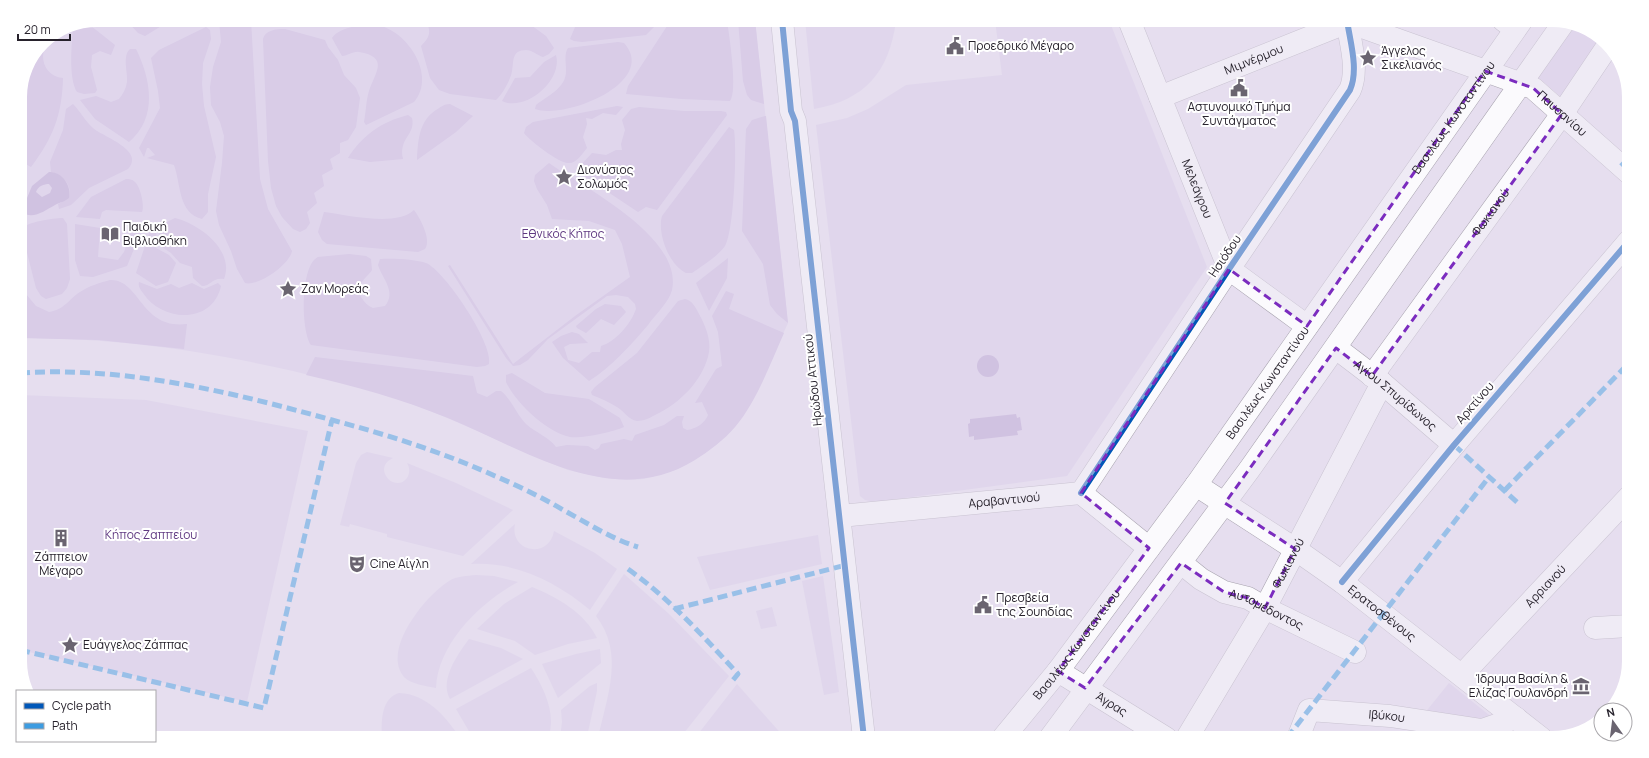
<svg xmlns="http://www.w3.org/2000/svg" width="1649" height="758" font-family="Manrope,sans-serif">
	<rect width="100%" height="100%" fill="#e6deef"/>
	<!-- green -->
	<g fill="#d9cce9">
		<path d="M97 20H755L788 323 752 401 735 427 716 445 702 455 675 470 644 479 626 480 604 478 568 470C508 447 451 416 389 396 358 385 325 379 293 371 200 350 116 338 20 338V93L28 63 43 43 68 26Z"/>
		<path d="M805 20H896V21C889 72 865 100 814 109Z"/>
		<polygon points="995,20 1109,20 1207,267 1067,476 875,502 865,500 860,496 816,125 847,118 868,109 906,85 1002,75"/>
		<polygon points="1576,25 1581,26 1600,41 1561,97 1538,77"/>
		<polygon points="20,395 146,400 308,431 247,702 20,650"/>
		<path d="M367 452 393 458C371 468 395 494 407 478 410 473 410 468 407 463L456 483 513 510 463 556 387 537V534L350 524 349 527 340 525 356 463 361 455Z"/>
		<path d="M515 524C509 552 549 560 554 531L595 553 617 569 590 610C557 582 515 561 471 564Z"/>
		<polygon points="818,535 822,564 710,590 697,557"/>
		<path d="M624 574 669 614 729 676 680 738H598C607 697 625 653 596 616Z"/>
		<path d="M476 575 494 576 518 582C481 602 438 643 436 688 426 686 411 684 404 677 381 650 426 595 449 581 457 576 467 576 476 575Z"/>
		<polygon points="823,576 839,692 824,695 802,581"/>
		<path d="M532 587C557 597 585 613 597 638L568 644 535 655 515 641 477 629 504 604Z"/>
		<polygon points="772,607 777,626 761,629 756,611"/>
		<path d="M469 639 501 648 523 659 450 699C439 680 458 654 469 639Z"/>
		<polygon points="600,649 601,663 558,698 542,664 576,654"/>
		<path d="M531 668C544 688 557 715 548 738H473L456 709Z"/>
		<polygon points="597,683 597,691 588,732 577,738 560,738 562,722 561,710 590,686"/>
		<polygon points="1449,683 1489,715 1480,726 1420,719"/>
		<polygon points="737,684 785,738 695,738"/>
		<path d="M399 693C427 694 446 717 460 738H382C381 722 381 698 399 693Z"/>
	</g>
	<!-- forest -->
	<g fill="#c9b5de">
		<polygon points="126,20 142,20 151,25 156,24 161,20 171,20 145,36 138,33"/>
		<path d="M219 20H251L260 179 268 209 292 251C290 264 258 287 245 283L237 269 231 251 219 225 216 211 222 163 224 136 220 122 211 105 210 87 213 67 221 42Z"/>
		<path d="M304 20H348C333 28 319 27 304 20Z"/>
		<path d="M425 20H524L546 36 554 48 549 54 543 57C537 55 532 50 526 50 511 50 514 62 512 71 511 79 502 95 496 100L450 94 439 90 430 78 421 46C430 38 432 30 425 20Z"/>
		<polygon points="578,20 661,20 646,35 582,42 574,41 570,39"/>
		<path d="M671 20H727C729 35 738 91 730 101L682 99 626 94 628 86Z"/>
		<polygon points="738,20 755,20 764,104 751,100 747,95 743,81"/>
		<path d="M86 22 115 45 111 55 100 51 92 55 91 67 97 90 95 93 84 94 77 92C68 78 72 42 73 25Z"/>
		<path d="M370 24C405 25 438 75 414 102L366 125 364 122C366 112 366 101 369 91 375 73 390 57 359 52 353 51 348 56 342 56L332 38C339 28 358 25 370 24Z"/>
		<path d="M206 27 210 30 211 39 203 63 202 84 204 106 216 157 208 194V212L202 219C178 213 181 184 174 165L147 158 155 155 149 148H147L144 157 139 148 160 108 158 91 151 58 159 50Z"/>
		<path d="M63 29V35C37 36 36 76 63 78 62 115 53 138 31 167L20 161C20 122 13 73 43 43 48 37 57 33 63 29Z"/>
		<path d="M285 29 325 40 328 47 338 60 344 75 356 88 360 98 356 127 348 140 340 143V153L330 159 333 169 322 175 324 186 314 193 317 203 307 212 310 223 306 229 300 232 293 229 282 217 276 206 271 188 268 161 263 39C265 30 276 29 285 29Z"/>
		<path d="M618 42 624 43C659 82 565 120 535 109L536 105C547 96 567 88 566 70 566 62 564 54 568 48Z"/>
		<path d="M130 49H136C151 79 158 118 129 142L95 119 80 100 96 96 111 102 119 99C123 94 126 89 127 82 128 72 122 56 130 49Z"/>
		<path d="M556 55C563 81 525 112 502 101L515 78 530 77 544 62Z"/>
		<path d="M73 104C80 111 85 121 93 128 101 136 146 150 128 169L89 188 71 205 59 209 58 204 68 199C74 187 63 174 51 172L50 162 63 130 66 109Z"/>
		<path d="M450 104 473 116 456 132 417 160C418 140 419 121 436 110 441 107 444 104 450 104Z"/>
		<path d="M617 106 623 107 616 115 603 113 592 119 586 118 587 124 583 137 587 148C582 154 576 164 568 163 559 163 530 141 524 133L526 127 533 122Z"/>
		<polygon points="639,107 684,111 721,111 726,112 727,115 657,210 646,207 638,212 581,174 579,170 580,166 592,153 606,155 616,150 622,150 621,144 625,130 622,120 631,109"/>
		<path d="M408 115 412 118C416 135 398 138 403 159L370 162 348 158C363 135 381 122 408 115Z"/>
		<polygon points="765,116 766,116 788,323 777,314 770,305 763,264 742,231 746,129 752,120"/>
		<path d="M729 127 734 130C737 149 734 231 725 246 718 256 702 266 692 273H686C669 265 657 233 662 216Z"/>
		<path d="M549 163 562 172 560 176 562 179 567 180 570 176C602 198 682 242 672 290 669 302 655 315 648 325 631 345 611 367 589 381L563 358 552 342 561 336 572 332 579 334 588 343 570 344 564 347 568 360 579 363 592 352H600L601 346C615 342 631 324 636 309L635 304 628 297 616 295 607 296 548 339 528 360 520 365 513 366 506 358 448 266 450 265 513 364 575 316 630 277 622 244 615 230 589 221 552 219 547 205 537 189 534 181 535 175Z"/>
		<path d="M126 179C129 179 132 179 135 182 140 186 145 206 142 212L106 210 102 212 100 219 76 217 91 197Z"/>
		<path d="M414 210C420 218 432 240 425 249L418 252 327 244 322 240 318 232 324 212C347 215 397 227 414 210Z"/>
		<path d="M63 218 67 224 70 279 67 288 62 294 46 299 41 296 36 288 21 229C27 222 53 218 63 218Z"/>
		<path d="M175 218C199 224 235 250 224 279 212 277 211 286 202 286L193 278 192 267 180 263 171 253 159 245V226Z"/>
		<polygon points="140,222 143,223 143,227 127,266 93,277 80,276 75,260 75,224 100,228 98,257 118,260 124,252 133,226 135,223"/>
		<path d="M155 225C159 231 154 241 156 248L169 255 176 263 168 282 156 286 136 273 151 228Z"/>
		<path d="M349 254 366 256 371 259 372 270C366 279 354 285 361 297 364 302 368 306 373 308L385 306C397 292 382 278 378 265L380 259C390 258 416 259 426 263 444 270 494 344 489 364L485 366 477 367 311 345C301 331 300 265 318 257Z"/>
		<polygon points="728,258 727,278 709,311 696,283"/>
		<path d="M110 280C140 279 141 330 187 324L184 349 99 340 20 338V287L36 306 49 312C64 310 69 299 80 292 89 286 99 283 110 280Z"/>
		<path d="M139 282 157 289 171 284 179 288 192 283 204 289 218 283 221 286C212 325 162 322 143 293 140 289 138 286 139 282Z"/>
		<path d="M726 291 734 294 729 309 784 333C770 364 757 401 735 427 724 440 709 451 695 460 613 511 524 449 448 418 401 399 355 386 306 375L315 357 473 376 477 393 487 397 496 391H501C512 400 516 414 526 424 536 433 549 437 556 447L567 445 588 446 595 450 599 448 601 444 624 439 632 441 635 435 664 425 677 416H684L682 422 683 428 687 430C696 429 705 423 708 415L702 402 695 403 716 369 722 366 718 332 712 316Z"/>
		<path d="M685 299C692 300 696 308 699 314 705 325 711 339 709 352 704 380 679 404 655 415 650 418 643 421 637 421 629 420 624 411 617 407 609 402 600 398 592 395L591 392 595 387 637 353 678 301Z"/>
		<polygon points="605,304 621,306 626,312 614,325 601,319 586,333 577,328 576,326 596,309"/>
		<path d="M512 373 545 393 589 399 620 418 624 427C613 432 581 439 570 437 546 432 516 403 506 382V375Z"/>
	</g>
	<!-- water -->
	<g fill="#b7a0d0" fill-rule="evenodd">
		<path d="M49 172C62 171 72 186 69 198 65 202 60 202 55 205 44 211 32 221 20 211L21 204 27 198 32 186ZM49 184 52 188 50 193 42 197 36 192C38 186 44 184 49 184Z"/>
		<circle cx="988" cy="366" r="11"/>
		<polygon points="1016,414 1017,418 1020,417 1022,430 1017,431 1018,435 974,440 974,436 969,437 968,424 970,423 970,419"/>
	</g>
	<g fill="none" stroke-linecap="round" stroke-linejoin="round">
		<!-- minor casing -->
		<g stroke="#a7a2ae" stroke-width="23">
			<g id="minor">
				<polyline points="782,20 791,111 795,121 864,738"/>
				<path id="s1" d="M1129 20 1229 269 1307 326"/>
				<polyline points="1503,20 1515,29"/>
				<path id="s2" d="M1348 22 1533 88 1629 173"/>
				<path id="s3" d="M1160 97 1348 22"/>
				<path id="s4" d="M1336 348 1382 383 1454 445"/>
				<path id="s5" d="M1372 376 1562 114 1607 47"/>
				<path d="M1081 493 1229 269 1350 90C1359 69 1350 42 1347 20"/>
				<path id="s6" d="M840 516 1081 493 1149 548"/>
				<path id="s7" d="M1181 563 1201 579 1224 592 1248 598 1265 608 1355 652"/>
				<polyline points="1342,582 1454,445 1629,241"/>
				<polyline points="1595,628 1629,626"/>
				<path id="s8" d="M1058 671 1166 738"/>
				<path id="s9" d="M1462 675 1629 497"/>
				<path id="s10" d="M1187 738 1265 608 1382 383"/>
				<path id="s11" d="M1298 738 1309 710 1390 716 1482 730 1516 718"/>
			</g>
		</g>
		<!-- major casing -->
		<g stroke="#a7a2ae" stroke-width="23">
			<g id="major">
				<path id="s12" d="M1196 485 1295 549 1342 582 1541 738"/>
				<path id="s13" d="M1003 738 1058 671 1196 485 1522 20"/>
				<polyline points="1050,738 1249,470 1564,22"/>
			</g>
		</g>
		<!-- minor -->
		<use href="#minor" stroke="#fbfafd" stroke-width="22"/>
		<!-- major -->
		<use href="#major" stroke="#fbfafd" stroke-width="22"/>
		<!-- quiet -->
		<g stroke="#3d9ce1" stroke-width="5" stroke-dasharray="10 5" stroke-linecap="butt">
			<polyline points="1621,166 1629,158"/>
			<path d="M20 373C125 366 231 392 332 420 388 435 442 452 495 476 519 486 543 498 565 511 589 524 612 539 638 547"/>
			<polyline points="1454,445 1519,504"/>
			<polyline points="1504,491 1629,363"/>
			<path d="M628 569C669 598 704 637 738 674L733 680"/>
			<polyline points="674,609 846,565"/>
			<polyline points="20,650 264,708 332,420"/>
			<polyline points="1287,738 1489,477"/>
		</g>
		<!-- cycleway casing -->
		<g stroke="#fff" stroke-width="8">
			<g id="cycleway">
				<polyline points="782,20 791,111 795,121 864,738"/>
				<path d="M1081 493 1229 269 1350 90C1359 69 1350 42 1347 20"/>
				<polyline points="1342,582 1454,445 1629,241"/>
			</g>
		</g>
		<!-- cycleway -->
		<use href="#cycleway" stroke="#0057b8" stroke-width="6"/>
	</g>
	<!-- marked area -->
	<path d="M0 0H1649V758H0ZM1485 71 1533 88 1562 114 1372 376 1336 348 1225 503 1295 549 1265 608 1248 598 1224 592 1181 563 1085 688 1058 671 1149 548 1081 493 1229 269 1307 326Z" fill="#e6deef" fill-opacity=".55" fill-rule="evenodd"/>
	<path fill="none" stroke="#7b2cbf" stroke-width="3" stroke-dasharray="8 5" stroke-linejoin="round" d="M1485 71 1533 88 1562 114 1372 376 1336 348 1225 503 1295 549 1265 608 1248 598 1224 592 1181 563 1085 688 1058 671 1149 548 1081 493 1229 269 1307 326Z"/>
	<!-- icons -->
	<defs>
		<g id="civic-bare" transform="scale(1.38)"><path d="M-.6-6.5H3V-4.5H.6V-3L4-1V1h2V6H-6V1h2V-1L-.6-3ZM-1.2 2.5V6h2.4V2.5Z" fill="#6a6470" stroke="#fff" stroke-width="2.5" paint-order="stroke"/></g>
		<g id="sight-bare" transform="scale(1.38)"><path d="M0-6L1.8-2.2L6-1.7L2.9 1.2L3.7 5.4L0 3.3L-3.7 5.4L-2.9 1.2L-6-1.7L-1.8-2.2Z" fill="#6a6470" stroke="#fff" stroke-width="2.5" paint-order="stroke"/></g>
		<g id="library-bare" transform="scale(1.38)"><path d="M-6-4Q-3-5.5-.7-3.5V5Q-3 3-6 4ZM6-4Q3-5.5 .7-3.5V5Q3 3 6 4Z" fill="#6a6470" stroke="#fff" stroke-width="2.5" paint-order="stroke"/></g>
		<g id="building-bare" transform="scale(1.38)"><path d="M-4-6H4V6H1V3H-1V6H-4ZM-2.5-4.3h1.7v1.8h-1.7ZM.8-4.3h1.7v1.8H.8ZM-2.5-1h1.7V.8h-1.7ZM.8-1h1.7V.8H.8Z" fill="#6a6470" stroke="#fff" stroke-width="2.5" paint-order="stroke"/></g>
		<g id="theatre-bare" transform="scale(1.38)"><path d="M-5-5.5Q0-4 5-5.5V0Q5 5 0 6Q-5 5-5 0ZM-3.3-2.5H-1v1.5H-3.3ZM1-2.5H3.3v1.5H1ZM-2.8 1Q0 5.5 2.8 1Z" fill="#6a6470" stroke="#fff" stroke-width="2.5" paint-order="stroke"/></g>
		<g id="museum-bare" transform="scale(1.38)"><path d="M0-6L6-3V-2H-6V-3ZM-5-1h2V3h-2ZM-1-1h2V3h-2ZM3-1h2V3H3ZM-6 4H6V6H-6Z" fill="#6a6470" stroke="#fff" stroke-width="2.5" paint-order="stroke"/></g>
	</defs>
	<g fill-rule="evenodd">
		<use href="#civic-bare" x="955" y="46"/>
		<use href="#sight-bare" x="1368" y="58"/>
		<use href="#civic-bare" x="1239" y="88"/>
		<use href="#sight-bare" x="564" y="177"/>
		<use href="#library-bare" x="110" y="234"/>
		<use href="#sight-bare" x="288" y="289"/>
		<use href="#building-bare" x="61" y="538"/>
		<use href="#theatre-bare" x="357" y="564"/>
		<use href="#civic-bare" x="983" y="605"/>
		<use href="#sight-bare" x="70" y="645"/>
		<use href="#museum-bare" x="1581" y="686"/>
	</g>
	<g text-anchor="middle" stroke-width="4" stroke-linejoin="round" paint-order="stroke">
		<!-- poi labels -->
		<g font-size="12" fill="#27222c" stroke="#fff" text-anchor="start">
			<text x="968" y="50">Προεδρικό Μέγαρο</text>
			<text x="1381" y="55">Άγγελος<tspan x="1381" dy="14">Σικελιανός</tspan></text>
			<text x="1239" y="111" text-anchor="middle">Αστυνομικό Τμήμα<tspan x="1239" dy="14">Συντάγματος</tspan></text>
			<text x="577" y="174">Διονύσιος<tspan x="577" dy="14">Σολωμός</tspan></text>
			<text x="123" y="231">Παιδική<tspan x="123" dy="14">Βιβλιοθήκη</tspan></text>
			<text x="301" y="293">Ζαν Μορεάς</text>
			<text x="61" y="561" text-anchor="middle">Ζάππειον<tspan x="61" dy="14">Μέγαρο</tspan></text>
			<text x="370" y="568">Cine Αίγλη</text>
			<text x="996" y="602">Πρεσβεία<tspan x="996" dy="14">της Σουηδίας</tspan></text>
			<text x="83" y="649">Ευάγγελος Ζάππας</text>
			<text x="1568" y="683" text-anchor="end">Ίδρυμα Βασίλη &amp;<tspan x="1568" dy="14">Ελίζας Γουλανδρή</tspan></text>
		</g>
		<!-- street labels -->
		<g font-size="12" fill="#27222c" stroke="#fff">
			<text dy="4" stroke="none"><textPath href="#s3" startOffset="101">Μιμνέρμου</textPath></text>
			<text dy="4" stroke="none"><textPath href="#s2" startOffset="235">Παυσανίου</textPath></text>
			<text dy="4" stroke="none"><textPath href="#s13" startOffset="767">Βασιλέως Κωνσταντίνου</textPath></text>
			<text dy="4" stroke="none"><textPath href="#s1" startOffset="182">Μελεάγρου</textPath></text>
			<text dy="4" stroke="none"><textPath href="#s5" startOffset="202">Φωκιανού</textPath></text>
			<text transform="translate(1225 256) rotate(-56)" y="4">Ησιόδου</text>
			<text transform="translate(813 380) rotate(-96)" y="4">Ηρώδου Αττικού</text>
			<text dy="4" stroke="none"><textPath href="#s13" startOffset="443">Βασιλέως Κωνσταντίνου</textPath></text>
			<text dy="4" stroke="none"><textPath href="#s4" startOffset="76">Αγίου Σπυρίδωνος</textPath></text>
			<text transform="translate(1475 403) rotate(-49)" y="4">Αρκτίνου</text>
			<text dy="4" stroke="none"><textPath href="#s6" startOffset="165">Αραβαντινού</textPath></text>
			<text dy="4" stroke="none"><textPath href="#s10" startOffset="202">Φωκιανού</textPath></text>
			<text dy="4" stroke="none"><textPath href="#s9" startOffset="122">Αρριανού</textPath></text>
			<text dy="4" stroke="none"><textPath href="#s7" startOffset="98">Αυτομέδοντος</textPath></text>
			<text dy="4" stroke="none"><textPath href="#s12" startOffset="226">Ερατοσθένους</textPath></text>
			<text dy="4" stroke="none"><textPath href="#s13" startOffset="119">Βασιλέως Κωνσταντίνου</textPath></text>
			<text dy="4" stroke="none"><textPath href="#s8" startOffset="63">Άγρας</textPath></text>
			<text dy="4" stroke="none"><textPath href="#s11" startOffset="108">Ιβύκου</textPath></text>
		</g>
		<!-- park labels -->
		<g font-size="12" fill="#5f3881" stroke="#fff">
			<text x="563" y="238">Εθνικός Κήπος</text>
			<text x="151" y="539">Κήπος Ζαππείου</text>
		</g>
	</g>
	<!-- crop -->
	<path d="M0 0H1649V758H0ZM97 27H1552A70 70 0 0 1 1622 97V661A70 70 0 0 1 1552 731H97A70 70 0 0 1 27 661V97A70 70 0 0 1 97 27Z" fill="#fff" fill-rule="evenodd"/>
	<!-- legend -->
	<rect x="16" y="690" width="140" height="52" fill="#ffffff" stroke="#a9a7ab"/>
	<rect x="24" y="703" width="20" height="6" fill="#0057b8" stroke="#a9a7ab"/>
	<text x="52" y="710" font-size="12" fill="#27222c">Cycle path</text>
	<rect x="24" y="723" width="20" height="6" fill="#3d9ce1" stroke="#a9a7ab"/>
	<text x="52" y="730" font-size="12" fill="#27222c">Path</text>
	<!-- north arrow -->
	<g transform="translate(1613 722) rotate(346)"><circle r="19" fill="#ffffff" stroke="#a9a7ab"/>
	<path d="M0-3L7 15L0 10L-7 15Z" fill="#6a6470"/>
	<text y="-6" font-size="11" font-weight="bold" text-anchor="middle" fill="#27222c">N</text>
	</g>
	<!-- scale -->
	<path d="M18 34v6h52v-6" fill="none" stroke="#27222c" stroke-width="2"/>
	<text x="24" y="34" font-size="12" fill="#27222c" stroke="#ffffff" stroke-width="3" paint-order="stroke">20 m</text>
</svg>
